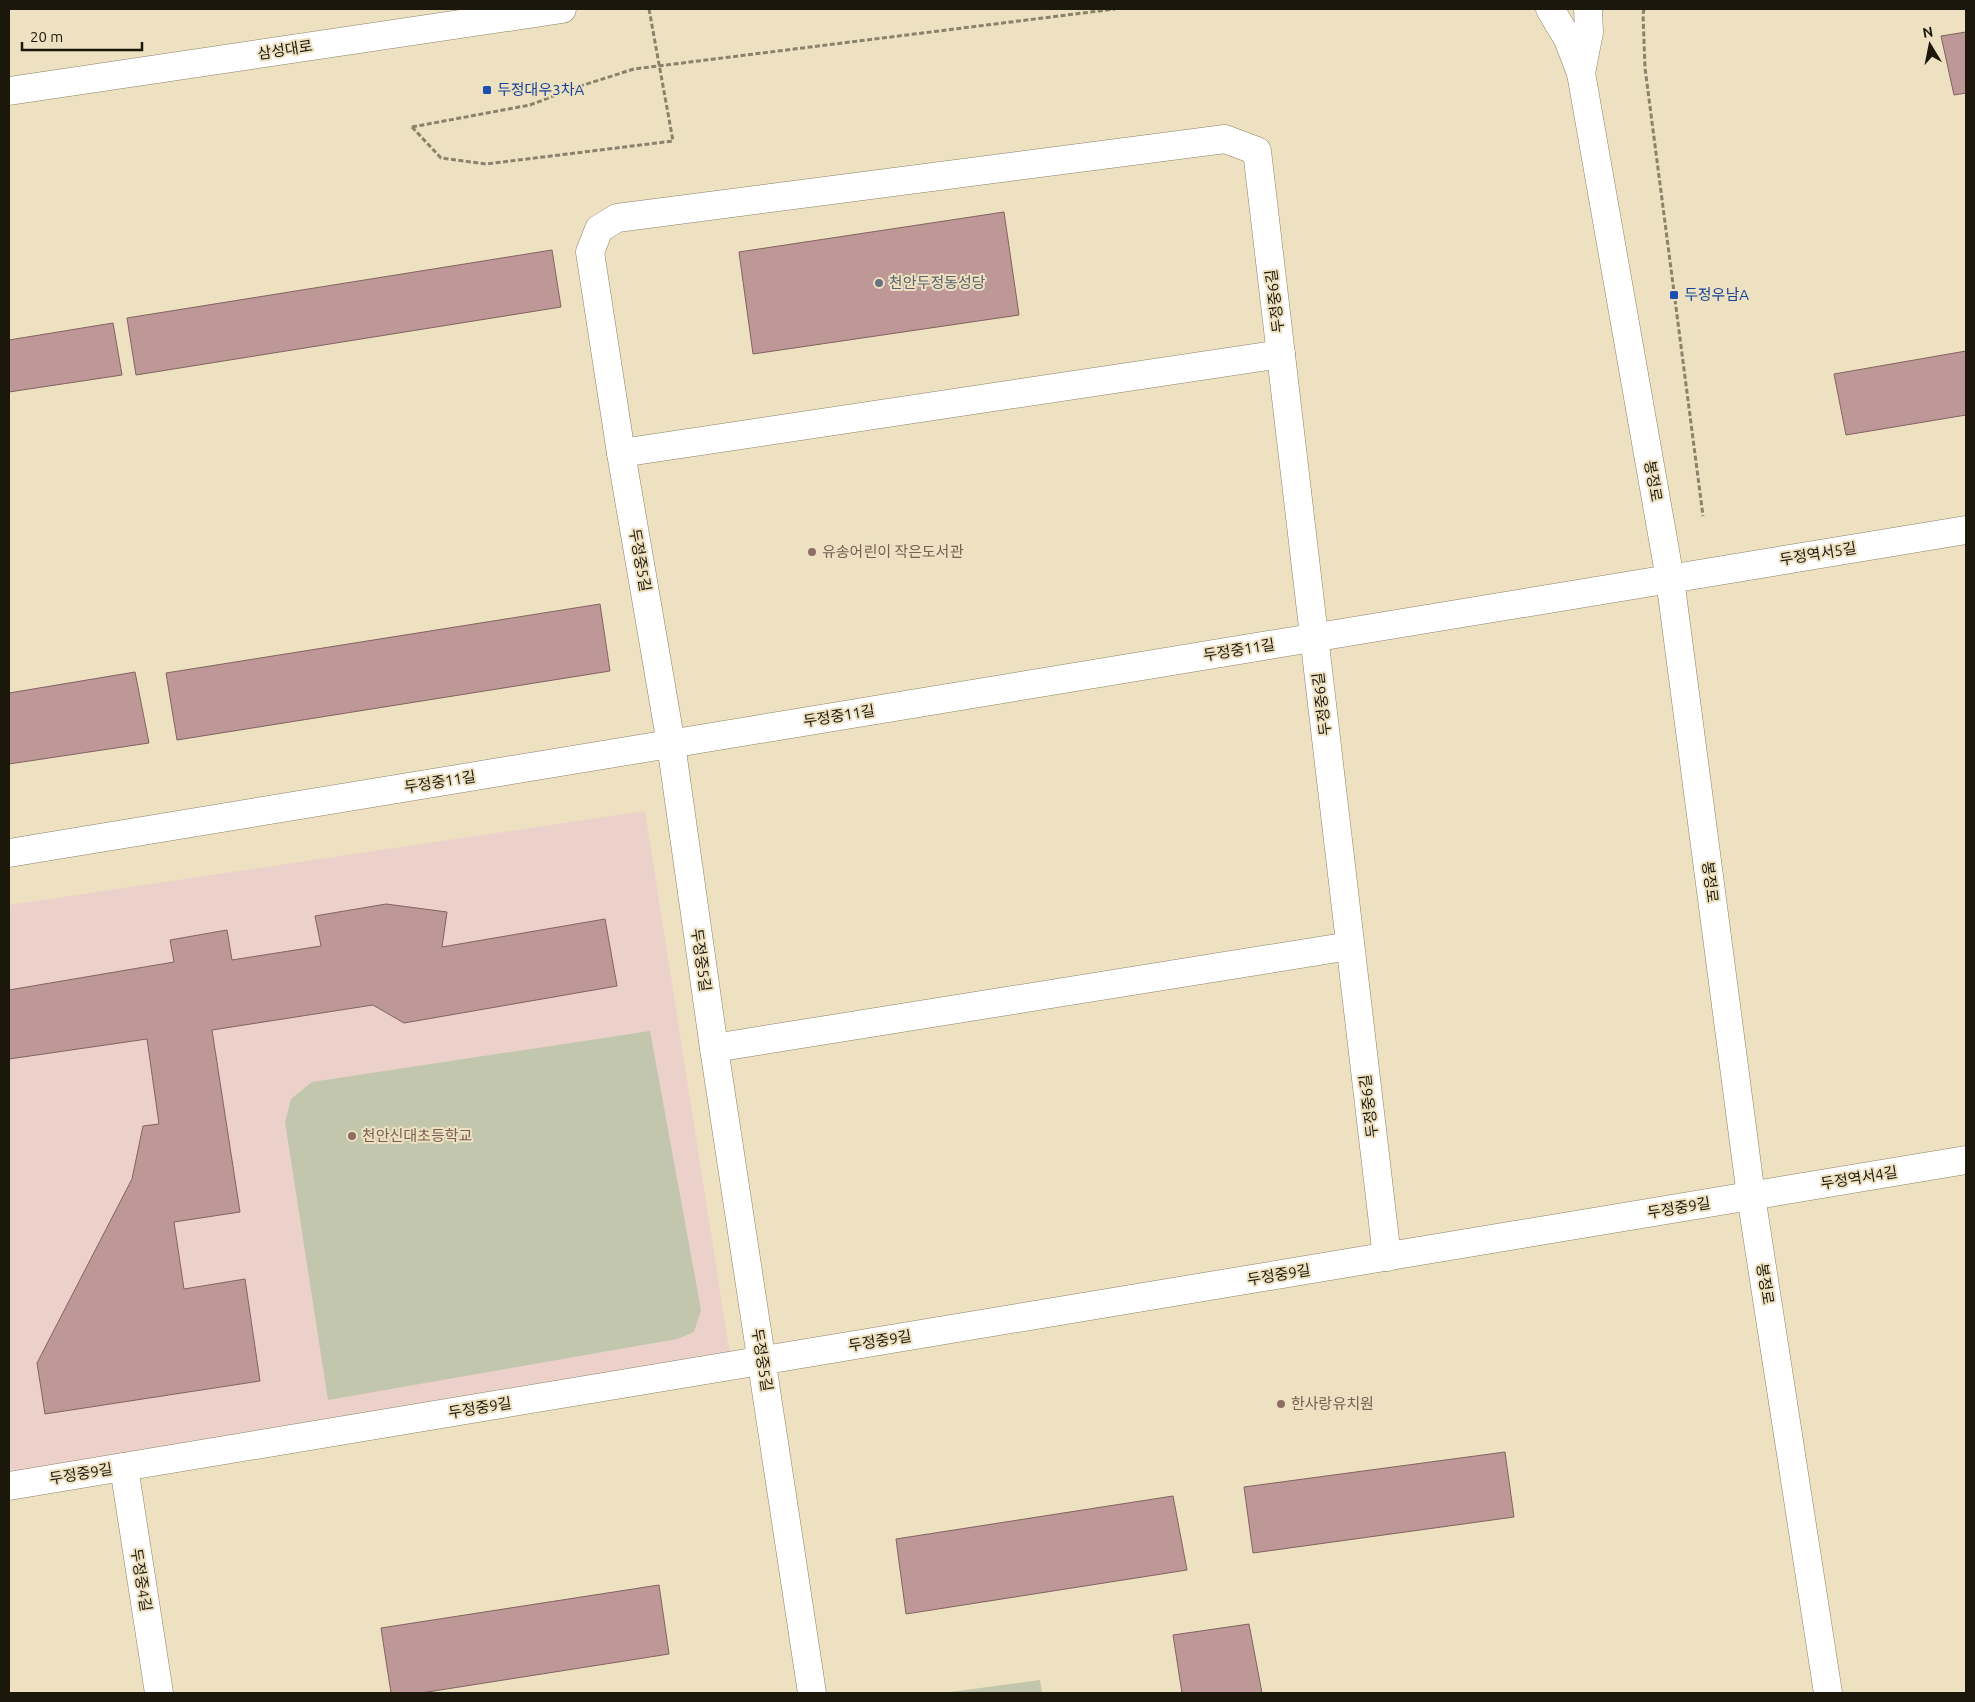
<svg xmlns="http://www.w3.org/2000/svg" width="1975" height="1702" font-family="Ubuntu,'Noto Sans KR',sans-serif">
	<rect width="100%" height="100%" fill="#ede1c1"/>
	<!-- education -->
	<polygon fill="#ebd1ca" points="645,811 732,1368 9,1483 9,905"/>
	<!-- green -->
	<g fill="#c1c6ad">
		<polygon points="650,1031 701,1310 694,1332 677,1339 328,1400 285,1122 291,1099 312,1082"/>
		<polygon points="1040,1680 1042,1693 943,1693"/>
	</g>
	<!-- building -->
	<g fill="#bd9896" stroke="#836260">
		<polygon points="1966,32 1966,93 1954,95 1941,36"/>
		<polygon points="1004,212 1019,315 753,354 739,252"/>
		<polygon points="552,250 561,307 136,375 127,318"/>
		<polygon points="113,323 122,375 9,392 9,340"/>
		<polygon points="1966,351 1966,415 1846,435 1834,374"/>
		<polygon points="600,604 610,671 177,740 166,673"/>
		<polygon points="135,672 149,743 9,764 9,693"/>
		<polygon points="386,904 447,912 442,947 605,919 617,986 404,1023 373,1005 212,1030 240,1212 174,1222 184,1289 245,1279 260,1381 45,1414 37,1363 132,1179 143,1126 159,1124 147,1039 9,1059 9,990 174,962 170,940 227,930 232,960 321,946 315,916"/>
		<polygon points="1505,1452 1514,1517 1253,1553 1244,1487"/>
		<polygon points="1173,1496 1187,1570 906,1614 896,1539"/>
		<polygon points="659,1585 669,1654 421,1693 391,1693 381,1628"/>
		<polygon points="1249,1624 1262,1693 1182,1693 1173,1635"/>
	</g>
	<g fill="none" stroke-linecap="round" stroke-linejoin="round">
		<!-- street casing -->
		<g stroke="#8c8164" stroke-width="29">
			<g id="street">
				<polyline points="621,453 1281,354"/>
				<polyline points="9,853 1966,530"/>
				<polyline points="714,1048 1350,946"/>
				<polyline points="124,1467 159,1693"/>
				<polyline points="9,1486 1966,1160"/>
				<polyline points="812,1693 714,1048 671,744 621,453 590,252 599,229 617,218 1225,139 1257,151 1387,1257"/>
			</g>
		</g>
		<!-- secondary casing -->
		<g stroke="#8c8164" stroke-width="29">
			<g id="secondary">
				<polyline points="1550,9 1568,39 1581,73 1670,579 1751,1196 1828,1693"/>
				<polyline points="1581,73 1589,32 1588,9"/>
				<polyline points="9,91 562,9"/>
			</g>
		</g>
		<!-- path -->
		<g stroke="#8a826b" stroke-width="3" stroke-dasharray="5 2.5" stroke-linecap="butt">
			<polyline points="1644,9 1643,14 1645,68 1703,516"/>
			<polyline points="412,127 530,105 577,87 634,69 1115,9"/>
			<polyline points="412,127 441,158 486,164 673,141"/>
		</g>
		<!-- street -->
		<use href="#street" stroke="#fff" stroke-width="28"/>
		<!-- secondary -->
		<use href="#secondary" stroke="#fff" stroke-width="28"/>
		<!-- path-bridge -->
		<polyline stroke="#8a826b" stroke-width="3" stroke-dasharray="5 2.5" stroke-linecap="butt" points="649,9 673,141"/>
	</g>
	<!-- markers -->
	<g fill="#1a4fb4" stroke="#ede1c1" stroke-width="2">
		<rect x="482" y="85" width="10" height="10" rx="2.5"/>
		<rect x="1669" y="290" width="10" height="10" rx="2.5"/>
	</g>
	<circle fill="#6b7280" stroke="#ede1c1" stroke-width="2" cx="879" cy="283" r="5"/>
	<g fill="#8d6e63" stroke="#ede1c1" stroke-width="2">
		<circle cx="812" cy="552" r="5"/>
		<circle cx="352" cy="1136" r="5"/>
		<circle cx="1281" cy="1404" r="5"/>
	</g>
	<g text-anchor="middle" stroke-width="4" stroke-linejoin="round" paint-order="stroke">
		<!-- street labels -->
		<g font-size="15" fill="#1b170b" stroke="#ede1c1">
			<text transform="translate(285 50) rotate(-9)" y="5">삼성대로</text>
			<text transform="translate(1275 301) rotate(-97)" y="5">두정중6길</text>
			<text transform="translate(1653 481) rotate(80)" y="5">봉정로</text>
			<text transform="translate(1818 554) rotate(-9)" y="5">두정역서5길</text>
			<text transform="translate(640 560) rotate(80)" y="5">두정중5길</text>
			<text transform="translate(1239 650) rotate(-9)" y="5">두정중11길</text>
			<text transform="translate(1322 704) rotate(-97)" y="5">두정중6길</text>
			<text transform="translate(839 716) rotate(-9)" y="5">두정중11길</text>
			<text transform="translate(440 782) rotate(-9)" y="5">두정중11길</text>
			<text transform="translate(1710 882) rotate(83)" y="5">봉정로</text>
			<text transform="translate(701 960) rotate(82)" y="5">두정중5길</text>
			<text transform="translate(1369 1106) rotate(-97)" y="5">두정중6길</text>
			<text transform="translate(1859 1178) rotate(-9)" y="5">두정역서4길</text>
			<text transform="translate(1679 1208) rotate(-9)" y="5">두정중9길</text>
			<text transform="translate(1279 1275) rotate(-9)" y="5">두정중9길</text>
			<text transform="translate(1765 1284) rotate(81)" y="5">봉정로</text>
			<text transform="translate(880 1341) rotate(-9)" y="5">두정중9길</text>
			<text transform="translate(762 1360) rotate(81)" y="5">두정중5길</text>
			<text transform="translate(480 1408) rotate(-9)" y="5">두정중9길</text>
			<text transform="translate(81 1474) rotate(-9)" y="5">두정중9길</text>
			<text transform="translate(141 1580) rotate(81)" y="5">두정중4길</text>
		</g>
		<!-- transit labels -->
		<g font-size="15" fill="#164399" stroke="#ede1c1" text-anchor="start">
			<text x="497" y="95">두정대우3차A</text>
			<text x="1684" y="300">두정우남A</text>
		</g>
		<!-- worship labels -->
		<g font-size="15" fill="#5b616d" stroke="#ede1c1" text-anchor="start">
			<text x="889" y="288">천안두정동성당</text>
		</g>
		<!-- education labels -->
		<g font-size="15" fill="#785e54" stroke="#ede1c1" text-anchor="start">
			<text x="822" y="557">유송어린이 작은도서관</text>
			<text x="362" y="1141">천안신대초등학교</text>
			<text x="1291" y="1409">한사랑유치원</text>
		</g>
	</g>
	<!-- border -->
	<rect width="1975" height="1702" fill="none" stroke="#1b170b" stroke-width="20"/>
	<!-- north arrow -->
	<g transform="translate(1930 45) rotate(350)" stroke="#ede1c1" stroke-width="4" paint-order="stroke">
	<path d="M0-4L9 19L0 12L-9 19Z" fill="#1b170b"/>
	<text y="-8" font-size="14" font-weight="bold" text-anchor="middle" fill="#1b170b">N</text>
	</g>
	<!-- scale -->
	<path d="M22 42v8h120v-8" fill="none" stroke="#1b170b" stroke-width="2.5"/>
	<text x="30" y="42" font-size="15" fill="#1b170b" stroke="#ede1c1" stroke-width="4" paint-order="stroke">20 m</text>
</svg>
